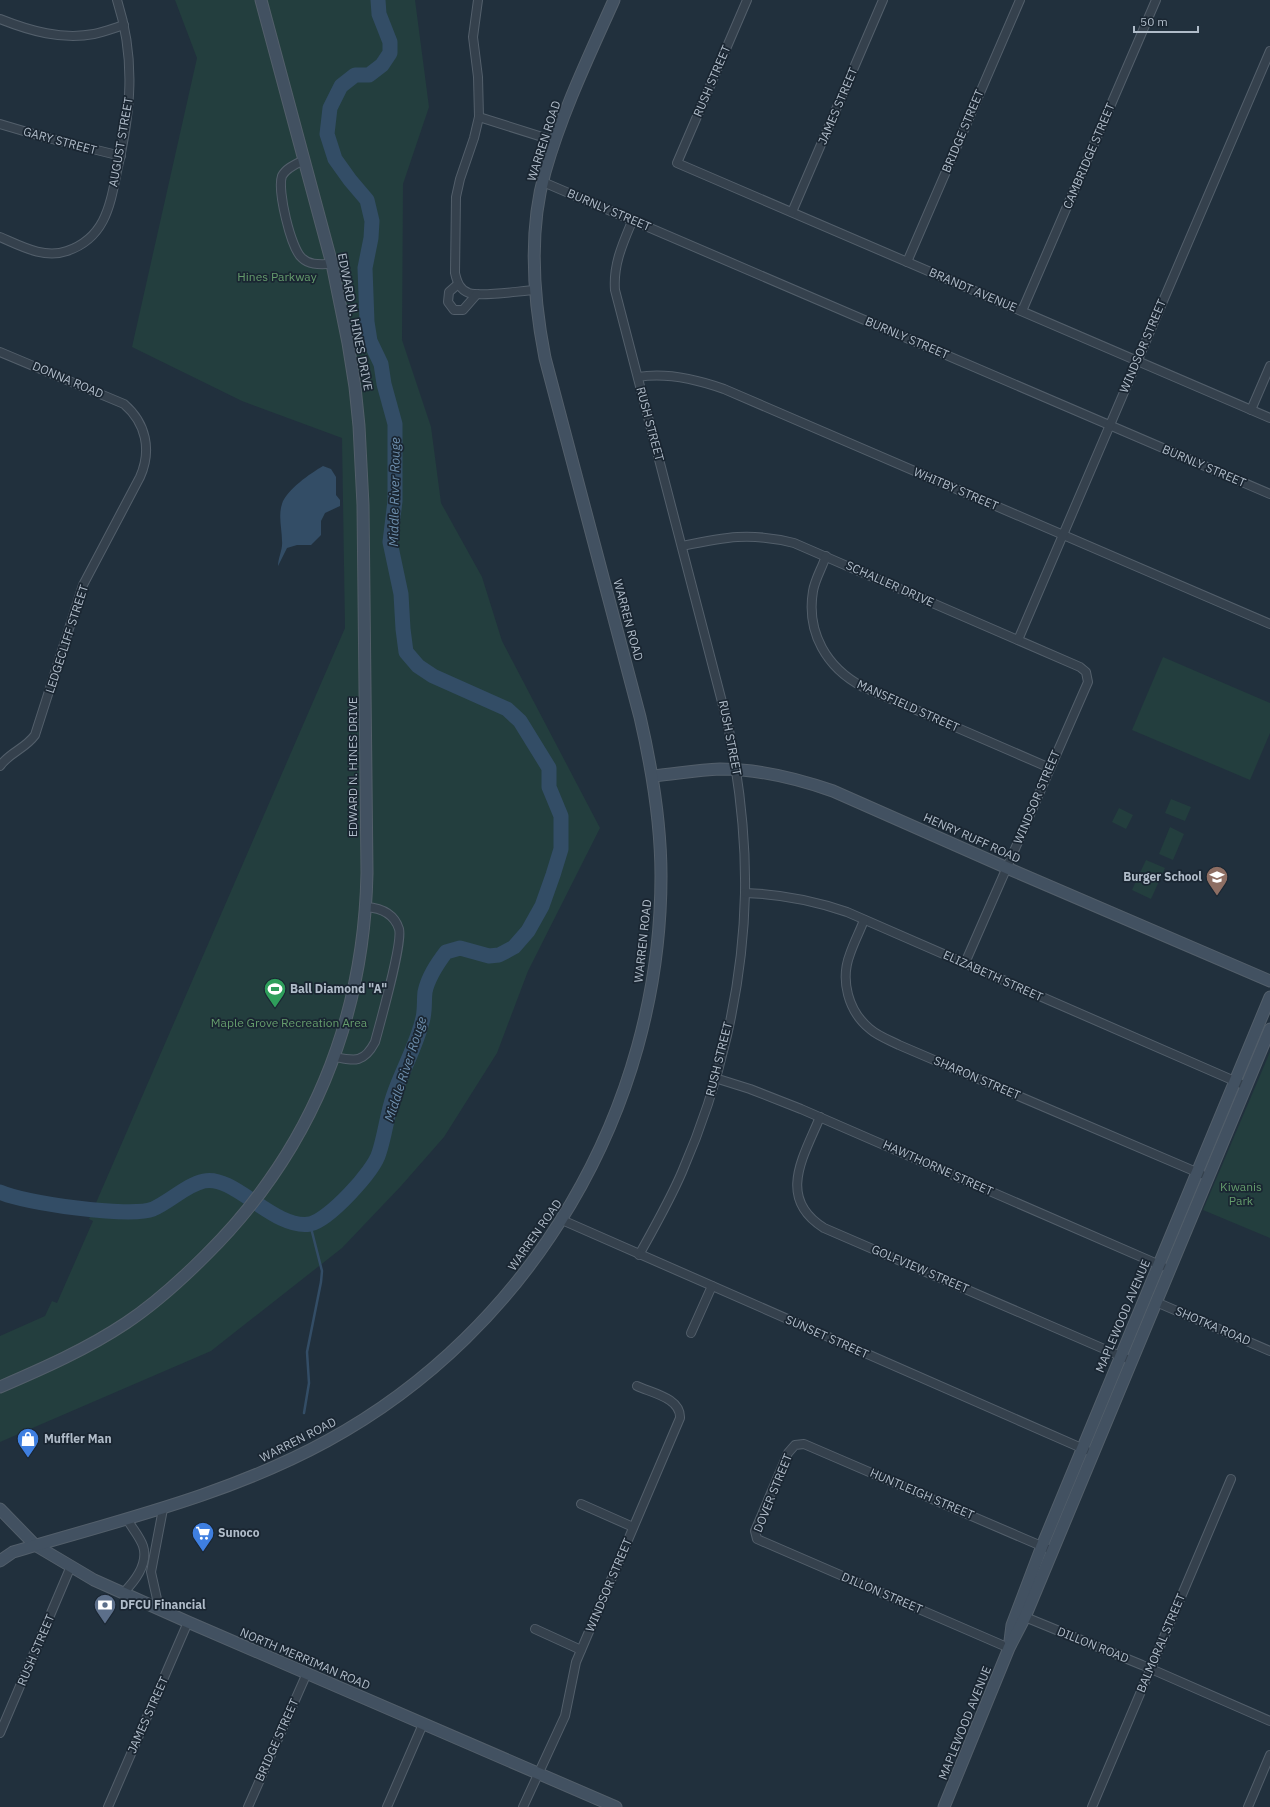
<svg xmlns="http://www.w3.org/2000/svg" width="1270" height="1807" font-family="'IBM Plex Sans',sans-serif">
	<rect width="100%" height="100%" fill="#21303d"/>
	<!-- green -->
	<g fill="#233e3e">
		<polygon points="175,0 415,0 429,107 403,184 402,340 431,427 441,503 482,577 502,641 600,828 528,971 497,1053 444,1137 401,1186 342,1248 211,1351 0,1442 0,1336 45,1316 52,1301 57,1303 93,1221 89,1219 345,628 342,438 242,401 132,347 197,58"/>
		<polygon points="1163,657 1270,703 1270,733 1250,780 1132,730"/>
		<polygon points="1171,799 1191,807 1185,821 1165,813"/>
		<polygon points="1119,808 1133,815 1126,829 1112,822"/>
		<polygon points="1170,827 1184,834 1173,860 1159,854"/>
		<polygon points="1146,860 1165,868 1151,899 1132,890"/>
		<polygon points="1270,1052 1270,1238 1203,1210"/>
	</g>
	<!-- water -->
	<path fill="#334d66" d="M323 466 331 469 336 477V495L340 500V506L325 513 321 521V535L311 545H297L287 548 278 566C278 558 283 549 282 541 282 529 278 516 282 504 286 490 311 473 323 466Z"/>
	<g fill="none" stroke-linecap="round" stroke-linejoin="round">
		<!-- stream -->
		<polyline stroke="#334d66" stroke-width="2.5" points="304,1413 309,1383 307,1352 321,1282 322,1271 310,1224"/>
		<!-- river -->
		<path stroke="#334d66" stroke-width="15" d="M0 1192C23 1203 131 1218 153 1209 171 1201 186 1185 204 1181 234 1174 274 1230 310 1224 329 1220 374 1171 379 1153 385 1135 387 1115 393 1097 402 1070 417 1045 423 1018 425 1009 424 1000 425 992 428 977 437 964 446 952L460 948 489 956 499 955 514 947 528 931 542 906 553 875 561 849V816L549 787V768L520 721 507 709 433 676 418 666 406 652 403 629 401 594 390 542 395 501V424L384 384 381 364 370 341 367 322 365 268 371 238 372 221 367 200 350 180 335 159 327 134 330 108 341 86 355 75H369L382 65 390 53V42L379 14 378 0"/>
		<!-- street casing -->
		<g stroke="#535f6b" stroke-width="10">
			<g id="street">
				<path d="M478 0 473 37 478 77 479 117 474 138 460 179 456 197 455 273C457 282 460 290 469 293 482 297 519 291 535 290"/>
				<polyline points="747,0 677,163 1270,418"/>
				<path d="M0 19C30 31 62 40 94 34 104 32 114 28 124 25"/>
				<polyline points="479,117 555,141"/>
				<polyline points="0,124 44,137 121,156"/>
				<path d="M304 160C296 164 286 168 282 176 277 190 291 249 302 258 310 266 322 264 332 264"/>
				<polyline points="543,182 1270,494"/>
				<polyline points="792,212 883,0"/>
				<path d="M633 219C623 243 613 264 615 290L728 725C739 780 746 837 745 893 743 988 720 1085 682 1172 670 1200 654 1228 639 1255"/>
				<path d="M0 237C21 246 44 259 67 251 105 238 110 206 117 171 131 112 136 59 117 0"/>
				<polyline points="907,262 1020,0"/>
				<polyline points="458,284 449,292 448,302 454,310 463,310 477,294"/>
				<polyline points="1022,311 1156,0"/>
				<path d="M0 352 124 404C146 423 152 450 140 477L83 585 35 735C25 749 10 752 0 766"/>
				<path d="M638 377C667 372 696 379 724 389L1270 624"/>
				<polyline points="1251,410 1270,366"/>
				<path d="M682 546C725 537 750 532 794 543L1080 667 1086 672 1088 682 965 963"/>
				<path d="M826 556C822 568 815 579 813 591 806 633 827 668 863 687L1050 768"/>
				<polyline points="1018,640 1270,51"/>
				<path d="M745 893C781 894 813 900 847 912L1246 1086"/>
				<path d="M864 920C860 931 854 942 850 954 840 980 848 1011 870 1029 878 1036 889 1040 899 1045L1201 1174"/>
				<path d="M335 1057C355 1061 364 1063 375 1042 380 1023 403 943 399 929 394 913 381 908 366 907"/>
				<polyline points="715,1078 750,1089 801,1109 1162,1266"/>
				<path d="M820 1117C804 1156 776 1198 824 1228L1125 1358"/>
				<polyline points="562,1220 1086,1450"/>
				<polyline points="1156,1302 1270,1351"/>
				<polyline points="691,1333 712,1286"/>
				<polyline points="581,1504 633,1527"/>
				<path d="M123 1593C134 1582 149 1564 143 1546 140 1537 132 1528 127 1519"/>
				<polyline points="159,1608 151,1572 163,1509"/>
				<polyline points="1025,1617 1142,1665 1270,1721"/>
				<polyline points="535,1629 581,1650"/>
				<polyline points="1009,1648 757,1539 755,1531 788,1453 795,1445 804,1444 1046,1548"/>
				<polyline points="0,1733 71,1566"/>
				<polyline points="108,1807 188,1622"/>
				<polyline points="248,1807 307,1673"/>
				<polyline points="387,1807 423,1724"/>
				<path d="M523 1807 565 1716 576 1662 680 1418C681 1398 652 1393 637 1386"/>
				<polyline points="1092,1807 1231,1479"/>
				<polyline points="1248,1807 1270,1755"/>
			</g>
		</g>
		<!-- secondary casing -->
		<g stroke="#535f6b" stroke-width="13">
			<g id="secondary">
				<path d="M653 776C675 774 697 770 720 769 759 769 796 778 833 791L1014 871 1270 981"/>
				<path d="M0 1387C44 1368 87 1349 126 1323 156 1303 181 1280 206 1255 311 1151 364 1020 367 873L363 505 359 426 355 387 348 343 332 264 261 0"/>
				<polyline points="0,1509 35,1545 94,1580 188,1622 616,1807"/>
				<path d="M0 1561 13 1552C120 1520 228 1495 327 1441 531 1330 661 1109 661 876 661 822 652 769 640 717L545 358C533 297 528 232 545 172 562 112 589 56 614 0"/>
				<polyline points="1010,1641 1012,1625 1042,1546 1270,997"/>
				<polyline points="944,1807 1009,1648 1025,1617 1270,1029"/>
			</g>
		</g>
		<!-- street -->
		<use href="#street" stroke="#35414d" stroke-width="8"/>
		<!-- secondary -->
		<use href="#secondary" stroke="#425161" stroke-width="11"/>
	</g>
	<!-- icons -->
	<defs>
		<g id="school-pin" transform="scale(1.15)"><path d="M0 17L-7.5 6A9.5 9.5 0 1 1 7.5 6Z" fill="#8d6e63" stroke="#1a2632"/><path d="M0-5L7-2L0 1L-7-2ZM-4 1L0 2.5L4 1V4Q0 6-4 4Z" fill="#fff"/></g>
		<g id="stadium-pin" transform="scale(1.15)"><path d="M0 17L-7.5 6A9.5 9.5 0 1 1 7.5 6Z" fill="#2e9e5b" stroke="#1a2632"/><path d="M0-5a6.5 5 0 1 0 0 10a6.5 5 0 1 0 0-10ZM-3.5-1.8h7v3.6h-7Z" fill="#fff"/></g>
		<g id="shop-pin" transform="scale(1.15)"><path d="M0 17L-7.5 6A9.5 9.5 0 1 1 7.5 6Z" fill="#3f7fe0" stroke="#1a2632"/><path d="M-5-2.5h2.3a2.7 3.5 0 0 1 5.4 0H5L5.5 6h-11ZM-1.5-2.5h3a1.5 2.3 0 0 0-3 0Z" fill="#fff"/></g>
		<g id="supermarket-pin" transform="scale(1.15)"><path d="M0 17L-7.5 6A9.5 9.5 0 1 1 7.5 6Z" fill="#3f7fe0" stroke="#1a2632"/><path d="M-6-5.5h2.5l.6 2H6L4.5 2H-2.5L-4.4-4H-6ZM-1.5 3.2a1.3 1.3 0 1 0 .1 0ZM3 3.2a1.3 1.3 0 1 0 .1 0Z" fill="#fff"/></g>
		<g id="bank-pin" transform="scale(1.15)"><path d="M0 17L-7.5 6A9.5 9.5 0 1 1 7.5 6Z" fill="#5c6f8a" stroke="#1a2632"/><path d="M-6-4H6V4H-6ZM0-2.3a2.3 2.3 0 1 0 0 4.6a2.3 2.3 0 1 0 0-4.6Z" fill="#fff"/></g>
	</defs>
	<g fill-rule="evenodd">
		<use href="#school-pin" x="1217" y="877"/>
		<use href="#stadium-pin" x="275" y="989"/>
		<use href="#shop-pin" x="28" y="1439"/>
		<use href="#supermarket-pin" x="203" y="1533"/>
		<use href="#bank-pin" x="105" y="1605"/>
	</g>
	<g text-anchor="middle" stroke-width="3.5" stroke-linejoin="round" paint-order="stroke">
		<!-- street labels -->
		<g font-size="12" fill="#b0bcc9" stroke="#1a2632">
			<text transform="translate(712 81) rotate(-67)" y="4">RUSH STREET</text>
			<text transform="translate(838 106) rotate(-67)" y="4">JAMES STREET</text>
			<text transform="translate(963 131) rotate(-67)" y="4">BRIDGE STREET</text>
			<text transform="translate(60 141) rotate(15)" y="4">GARY STREET</text>
			<text transform="translate(544 141) rotate(-72)" y="4">WARREN ROAD</text>
			<text transform="translate(121 142) rotate(-80)" y="4">AUGUST STREET</text>
			<text transform="translate(1089 156) rotate(-67)" y="4">CAMBRIDGE STREET</text>
			<text transform="translate(609 210) rotate(23)" y="4">BURNLY STREET</text>
			<text transform="translate(973 290) rotate(23)" y="4">BRANDT AVENUE</text>
			<text transform="translate(355 322) rotate(79)" y="4">EDWARD N. HINES DRIVE</text>
			<text transform="translate(907 338) rotate(23)" y="4">BURNLY STREET</text>
			<text transform="translate(1143 346) rotate(-67)" y="4">WINDSOR STREET</text>
			<text transform="translate(68 380) rotate(23)" y="4">DONNA ROAD</text>
			<text transform="translate(650 424) rotate(75)" y="4">RUSH STREET</text>
			<text transform="translate(1204 466) rotate(23)" y="4">BURNLY STREET</text>
			<text transform="translate(956 489) rotate(23)" y="4">WHITBY STREET</text>
			<text transform="translate(890 584) rotate(24)" y="4">SCHALLER DRIVE</text>
			<text transform="translate(628 620) rotate(75)" y="4">WARREN ROAD</text>
			<text transform="translate(67 639) rotate(-72)" y="4">LEDGECLIFF STREET</text>
			<text transform="translate(908 706) rotate(24)" y="4">MANSFIELD STREET</text>
			<text transform="translate(730 738) rotate(79)" y="4">RUSH STREET</text>
			<text transform="translate(353 767) rotate(-90)" y="4">EDWARD N. HINES DRIVE</text>
			<text transform="translate(1037 797) rotate(-67)" y="4">WINDSOR STREET</text>
			<text transform="translate(972 838) rotate(24)" y="4">HENRY RUFF ROAD</text>
			<text transform="translate(643 941) rotate(-84)" y="4">WARREN ROAD</text>
			<text transform="translate(993 976) rotate(24)" y="4">ELIZABETH STREET</text>
			<text transform="translate(719 1059) rotate(-76)" y="4">RUSH STREET</text>
			<text transform="translate(977 1078) rotate(23)" y="4">SHARON STREET</text>
			<text transform="translate(938 1168) rotate(24)" y="4">HAWTHORNE STREET</text>
			<text transform="translate(535 1235) rotate(-55)" y="4">WARREN ROAD</text>
			<text transform="translate(920 1269) rotate(23)" y="4">GOLFVIEW STREET</text>
			<text transform="translate(1123 1316) rotate(-67)" y="4">MAPLEWOOD AVENUE</text>
			<text transform="translate(1213 1326) rotate(23)" y="4">SHOTKA ROAD</text>
			<text transform="translate(827 1337) rotate(24)" y="4">SUNSET STREET</text>
			<text transform="translate(298 1440) rotate(-27)" y="4">WARREN ROAD</text>
			<text transform="translate(773 1493) rotate(-68)" y="4">DOVER STREET</text>
			<text transform="translate(922 1494) rotate(23)" y="4">HUNTLEIGH STREET</text>
			<text transform="translate(609 1585) rotate(-67)" y="4">WINDSOR STREET</text>
			<text transform="translate(882 1593) rotate(23)" y="4">DILLON STREET</text>
			<text transform="translate(1161 1643) rotate(-67)" y="4">BALMORAL STREET</text>
			<text transform="translate(1093 1645) rotate(22)" y="4">DILLON ROAD</text>
			<text transform="translate(36 1650) rotate(-67)" y="4">RUSH STREET</text>
			<text transform="translate(305 1659) rotate(23)" y="4">NORTH MERRIMAN ROAD</text>
			<text transform="translate(148 1715) rotate(-66)" y="4">JAMES STREET</text>
			<text transform="translate(965 1723) rotate(-68)" y="4">MAPLEWOOD AVENUE</text>
			<text transform="translate(277 1740) rotate(-66)" y="4">BRIDGE STREET</text>
		</g>
		<!-- park labels -->
		<g font-size="12" fill="#659c6c" stroke="#1a2632">
			<text x="277" y="281">Hines Parkway</text>
			<text x="289" y="1027">Maple Grove Recreation Area</text>
			<text x="1241" y="1191">Kiwanis<tspan x="1241" dy="14">Park</tspan></text>
		</g>
		<!-- poi labels -->
		<g font-size="12" font-weight="bold" fill="#b0bcc9" stroke="#1a2632" text-anchor="start">
			<text x="1202" y="881" text-anchor="end">Burger School</text>
			<text x="290" y="993">Ball Diamond "A"</text>
			<text x="44" y="1443">Muffler Man</text>
			<text x="218" y="1537">Sunoco</text>
			<text x="120" y="1609">DFCU Financial</text>
		</g>
		<!-- water labels -->
		<g font-size="13" font-style="italic" fill="#6e90af" stroke="#1a2632">
			<text transform="translate(394 492) rotate(-89)" y="5">Middle River Rouge</text>
			<text transform="translate(405 1069) rotate(-72)" y="5">Middle River Rouge</text>
		</g>
	</g>
	<!-- scale -->
	<path d="M1134 26v6h64v-6" fill="none" stroke="#b0bcc9" stroke-width="2"/>
	<text x="1140" y="26" font-size="12" fill="#b0bcc9" stroke="#1a2632" stroke-width="3" paint-order="stroke">50 m</text>
</svg>
